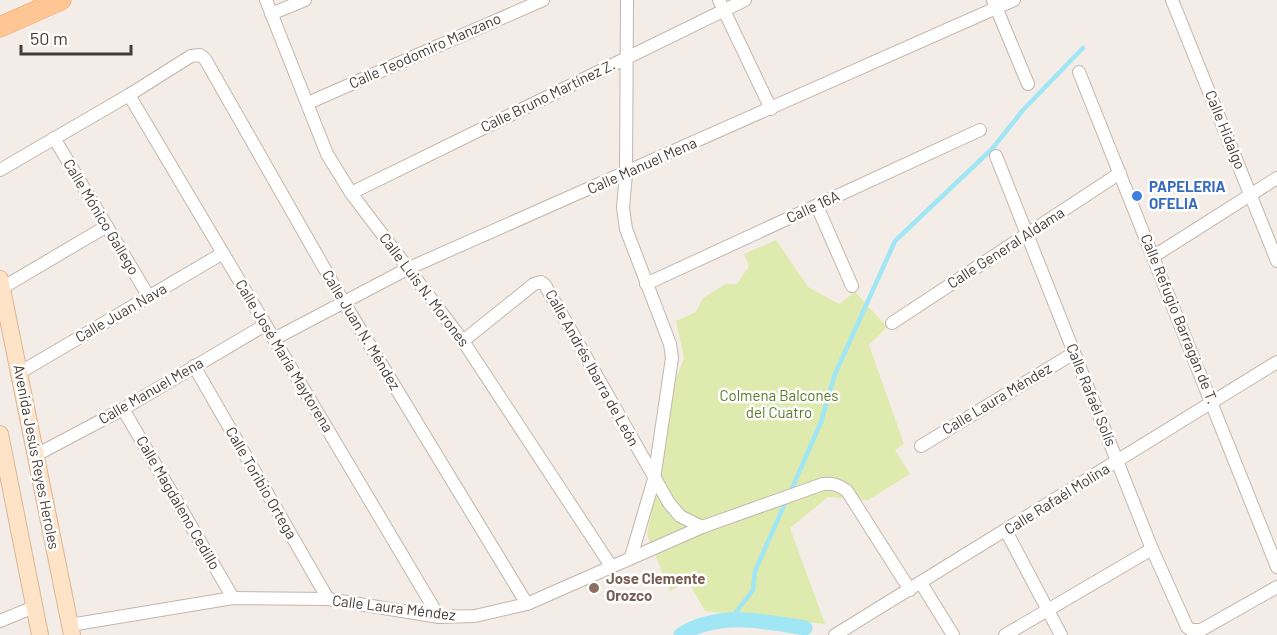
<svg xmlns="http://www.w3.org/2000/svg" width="1277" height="635" font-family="Barlow,sans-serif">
	<rect width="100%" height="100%" fill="#f4ede7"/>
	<!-- park -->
	<polygon fill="#deeaae" points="776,240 808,287 839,304 855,292 887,327 869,345 904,444 895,450 910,474 868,500 828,497 790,528 825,624 705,611 688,581 670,591 647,535 676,379 684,358 676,321 696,312 703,298 726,284 737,284 749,266 744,254"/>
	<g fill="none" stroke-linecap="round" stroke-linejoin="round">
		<!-- stream -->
		<g stroke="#a0e6f4" stroke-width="4.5">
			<polyline points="790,493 821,422 835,374 895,241 992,149 1023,110 1083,48"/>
			<polyline points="730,620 753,590 755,571 786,501"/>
		</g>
		<!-- canal -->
		<path stroke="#a0e6f4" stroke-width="15" d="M681 635C718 611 764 621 805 628"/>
		<!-- street casing -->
		<g stroke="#c3b5ac" stroke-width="14">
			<g id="street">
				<polyline points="266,0 327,154 351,193 463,341 611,566"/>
				<polyline points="627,0 626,174 623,208 626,229 670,344 672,358 654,479 631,557"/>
				<polyline points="719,0 771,109"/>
				<polyline points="993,0 1028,84"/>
				<polyline points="1172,0 1277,261"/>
				<polyline points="271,14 305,0"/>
				<polyline points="1079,72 1277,567"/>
				<polyline points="129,95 439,617"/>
				<polyline points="308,103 543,0"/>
				<polyline points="54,138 149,297"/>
				<polyline points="996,156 1152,549 1187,627 1191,630 1201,630 1277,587"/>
				<polyline points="0,170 129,95 191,56 200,55 205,59 343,301 527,604"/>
				<polyline points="351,193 745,0"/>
				<polyline points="817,206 852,286"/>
				<polyline points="1154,256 1277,178"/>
				<polyline points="646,284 980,130"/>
				<polyline points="2,288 107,226"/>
				<polyline points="892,323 1120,173"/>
				<polyline points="274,339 407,269 1014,0"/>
				<polyline points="463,341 534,284 541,282 545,285 669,503 680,516 702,527"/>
				<polyline points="194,366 328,599"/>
				<polyline points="19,373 223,253"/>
				<polyline points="123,409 233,598"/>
				<polyline points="921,446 1074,353"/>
				<polyline points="36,455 123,409 265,325"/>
				<polyline points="1006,531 1061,635"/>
				<polyline points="921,583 953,635"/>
				<polyline points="0,621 34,607"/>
				<path d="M70 625 233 598 328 599 439 617 475 616 527 604 702 527 823 484C833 483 839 485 847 491L910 590"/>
				<polyline points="835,635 1277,362"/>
				<polyline points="1005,635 1152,549"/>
			</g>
		</g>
		<!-- secondary casing -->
		<g stroke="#d9b796" stroke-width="18">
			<g id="secondary">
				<polyline points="0,279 72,635"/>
				<polyline points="0,434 40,635"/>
			</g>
		</g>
		<!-- primary casing -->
		<g stroke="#e99d60" stroke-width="21">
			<polyline id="primary" points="0,27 61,0"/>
		</g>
		<!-- street -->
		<use href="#street" stroke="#fff" stroke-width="12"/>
		<!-- secondary -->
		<use href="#secondary" stroke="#ffe3c6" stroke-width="16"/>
		<!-- primary -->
		<use href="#primary" stroke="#ffc695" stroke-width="20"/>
	</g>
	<!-- markers -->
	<circle fill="#3f7fe0" stroke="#fff" stroke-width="2" cx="1137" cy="196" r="6"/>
	<circle fill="#8d6e63" stroke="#fff" stroke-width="2" cx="594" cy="588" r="6"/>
	<g text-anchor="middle" stroke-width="5" stroke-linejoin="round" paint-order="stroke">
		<!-- street labels -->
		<g font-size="15" fill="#473c35" stroke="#fff">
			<text transform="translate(425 51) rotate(-24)" y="5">Calle Teodomiro Manzano</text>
			<text transform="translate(548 96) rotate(-26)" y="5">Calle Bruno Martínez Z.</text>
			<text transform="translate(1225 130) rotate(68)" y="5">Calle Hidalgo</text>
			<text transform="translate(642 166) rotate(-24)" y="5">Calle Manuel Mena</text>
			<text transform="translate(813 207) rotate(-25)" y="5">Calle 16A</text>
			<text transform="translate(101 217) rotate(59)" y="5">Calle Mónico Gallego</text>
			<text transform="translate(1006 248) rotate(-33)" y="5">Calle General Aldama</text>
			<text transform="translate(424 290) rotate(53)" y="5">Calle Luis N. Morones</text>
			<text transform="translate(121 313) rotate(-30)" y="5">Calle Juan Nava</text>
			<text transform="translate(1179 319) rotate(68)" y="5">Calle Refugio Barragán de T.</text>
			<text transform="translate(361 330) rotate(59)" y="5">Calle Juan N. Méndez</text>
			<text transform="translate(284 356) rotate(59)" y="5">Calle José María Maytorena</text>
			<text transform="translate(592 368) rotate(61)" y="5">Calle Andrés Ibarra de León</text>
			<text transform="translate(151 391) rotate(-30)" y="5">Calle Manuel Mena</text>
			<text transform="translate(1091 395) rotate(68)" y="5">Calle Rafaél Solís</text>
			<text transform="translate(997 399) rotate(-31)" y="5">Calle Laura Méndez</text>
			<text transform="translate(36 457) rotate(79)" y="5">Avenida Jesús Reyes Heroles</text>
			<text transform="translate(261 483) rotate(60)" y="5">Calle Toribio Ortega</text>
			<text transform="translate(1057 499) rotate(-32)" y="5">Calle Rafaél Molina</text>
			<text transform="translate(178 503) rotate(60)" y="5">Calle Magdaleno Cedillo</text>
			<text transform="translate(394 608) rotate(7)" y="5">Calle Laura Méndez</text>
		</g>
		<!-- shop labels -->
		<g font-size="15" font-weight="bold" fill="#366cbe" stroke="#fff" text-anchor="start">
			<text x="1149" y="192">PAPELERIA<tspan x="1149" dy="17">OFELIA</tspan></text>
		</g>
		<!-- park labels -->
		<g font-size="15" fill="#5c7c26" stroke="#fff">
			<text x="779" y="401">Colmena Balcones<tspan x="779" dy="17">del Cuatro</tspan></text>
		</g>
		<!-- education labels -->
		<g font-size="15" font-weight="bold" fill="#785e54" stroke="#fff" text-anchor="start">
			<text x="606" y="584">Jose Clemente<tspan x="606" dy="17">Orozco</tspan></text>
		</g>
	</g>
	<!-- scale -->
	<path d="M21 45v9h110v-9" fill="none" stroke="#473c35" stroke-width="3"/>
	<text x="30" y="45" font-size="18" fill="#473c35" stroke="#ffffff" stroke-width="4.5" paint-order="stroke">50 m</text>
</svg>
